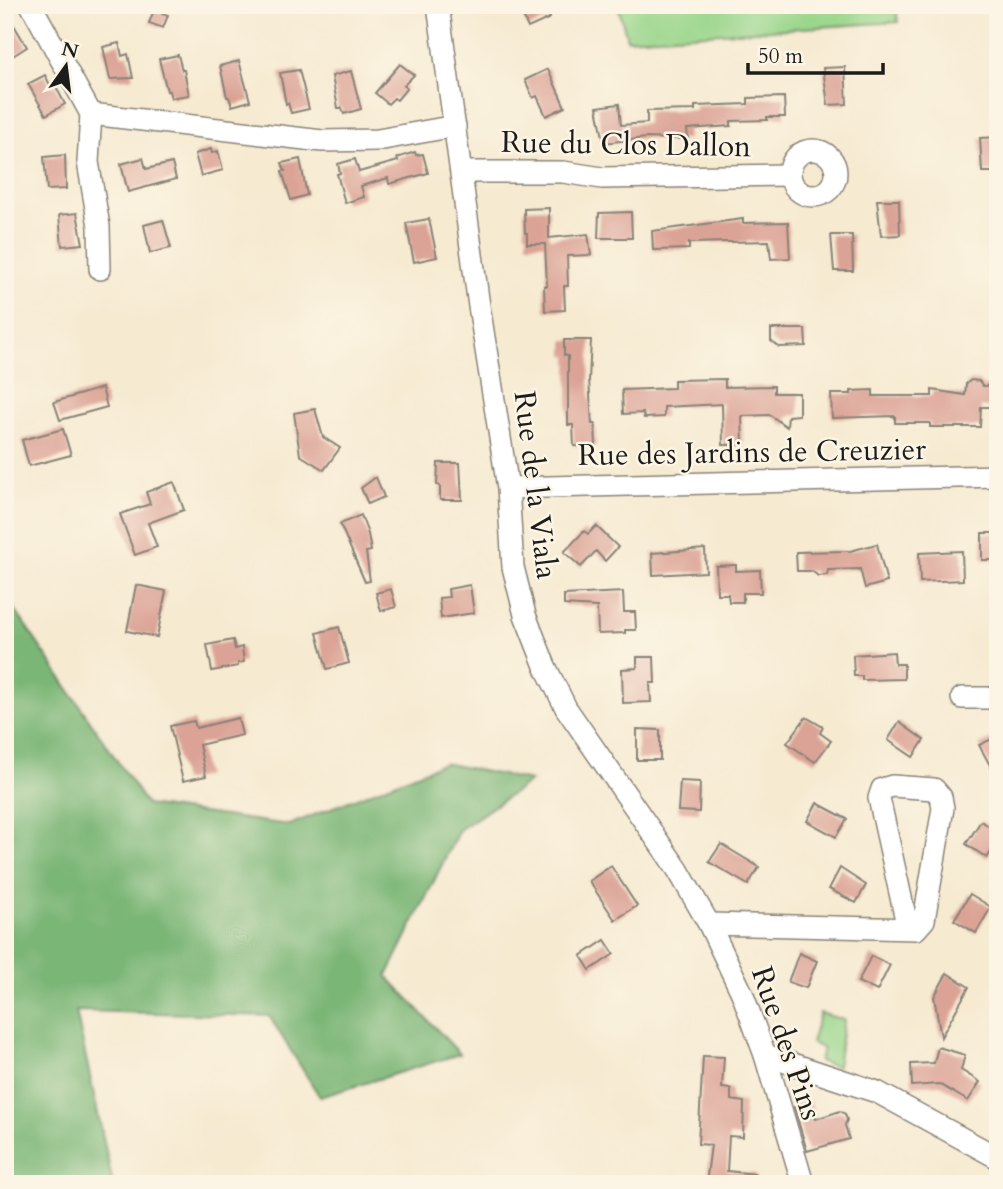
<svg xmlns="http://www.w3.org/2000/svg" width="1003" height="1189" font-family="Cardo,serif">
	<rect width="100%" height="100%" fill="#fcf5e5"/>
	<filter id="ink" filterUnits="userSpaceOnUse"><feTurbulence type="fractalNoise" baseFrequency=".0143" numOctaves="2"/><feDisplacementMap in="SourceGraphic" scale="14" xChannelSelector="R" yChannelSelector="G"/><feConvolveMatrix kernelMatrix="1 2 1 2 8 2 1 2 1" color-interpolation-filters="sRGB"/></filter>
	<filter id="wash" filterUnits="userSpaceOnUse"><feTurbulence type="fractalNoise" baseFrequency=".00686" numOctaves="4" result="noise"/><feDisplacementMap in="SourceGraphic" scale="28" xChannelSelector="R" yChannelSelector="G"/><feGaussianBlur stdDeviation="1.57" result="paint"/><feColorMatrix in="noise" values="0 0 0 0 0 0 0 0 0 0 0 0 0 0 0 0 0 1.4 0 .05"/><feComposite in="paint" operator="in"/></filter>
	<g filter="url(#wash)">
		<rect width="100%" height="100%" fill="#f6ead1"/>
		<!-- green -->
		<g fill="#98d58a" stroke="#5a7853" stroke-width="2">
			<polygon points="618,5 896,5 898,22 627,39"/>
			<polygon points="820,1013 844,1020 837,1067 819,1061 823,1048 811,1043"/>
		</g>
		<!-- forest -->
		<polygon fill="#7ab676" stroke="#4b6949" stroke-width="2" points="5,595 147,805 289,825 444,763 531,781 459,830 387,976 460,1054 320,1097 269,1016 76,1011 113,1184 5,1184"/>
		<g id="blocks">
			<!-- building -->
			<g fill="#dba396">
				<polygon points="518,5 544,5 550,18 528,28"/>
				<polygon points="5,10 27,47 5,61"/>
				<polygon points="154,10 168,15 163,28 149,23"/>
				<polygon points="119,43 122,56 128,54 133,78 110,79 103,47"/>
				<polygon points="178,55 182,70 184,70 189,95 171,98 169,91 167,91 159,59"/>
				<polygon points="239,61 250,101 232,106 229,97 227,97 220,66"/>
				<polygon points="400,64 414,75 404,85 407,88 397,100 394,98 388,104 375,93"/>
				<polygon points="845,67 847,104 828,105 823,68"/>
				<polygon points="548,69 565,107 546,116 537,96 533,98 525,80"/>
				<polygon points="299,70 309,109 291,113 288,103 286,104 280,73"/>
				<polygon points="351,71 361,109 344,114 342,108 338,108 332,76"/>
				<polygon points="45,75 51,87 55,85 65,104 46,115 28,84"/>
				<polygon points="784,97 785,117 767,117 767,120 731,121 731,126 687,129 688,139 673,139 646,138 604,143 597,107 619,104 621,125 647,123 647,111 695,110 695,106 748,104 748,98"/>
				<polygon points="998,137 998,172 982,172 980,138"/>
				<polygon points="211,149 212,153 218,151 223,170 201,176 195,154"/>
				<polygon points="415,152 416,155 423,154 428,173 389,184 388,178 361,186 364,197 345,203 337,174 340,173 338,164 355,159 359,172 398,161 397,158"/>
				<polygon points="65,155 66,189 47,190 44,157"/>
				<polygon points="143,158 146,169 172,163 176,179 128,192 121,164"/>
				<polygon points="300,159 307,195 291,200 282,171 285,171 282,163"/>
				<polygon points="877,200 899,200 900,235 881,236"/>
				<polygon points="549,208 549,238 588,234 591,255 567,256 568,286 564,286 565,310 545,311 544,286 547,286 545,244 527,244 527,233 525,233 524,209"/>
				<polygon points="631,212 632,238 598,238 599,213"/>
				<polygon points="77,213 83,244 62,246 59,215"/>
				<polygon points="429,219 437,257 414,262 406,223"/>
				<polygon points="743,219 743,223 788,222 790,258 771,259 769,241 689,243 689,249 653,250 652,231"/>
				<polygon points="163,220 171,248 150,253 144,225"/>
				<polygon points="831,235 852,235 853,271 834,271"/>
				<polygon points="771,329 805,329 806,346 779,347 771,341"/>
				<polygon points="564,340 591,340 589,380 592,424 595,424 596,446 574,446 573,425 568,425 568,356 564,355"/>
				<polygon points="725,379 725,387 774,386 774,393 799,393 799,415 788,416 787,427 770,415 742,416 743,445 723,445 722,404 664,407 664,417 644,418 643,413 623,414 622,390 674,388 674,380"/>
				<polygon points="971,380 979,381 983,386 998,385 998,407 981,407 980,427 930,427 930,423 895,423 895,416 832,418 831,394 851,394 851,391 873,390 873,396 932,396 932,390 965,395 966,384"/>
				<polygon points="102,388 107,407 60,420 54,402"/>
				<polygon points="315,409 323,437 340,448 324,470 300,455 294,413"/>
				<polygon points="63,429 71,455 29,466 22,440"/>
				<polygon points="438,463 460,463 462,500 440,500 440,486 437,485"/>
				<polygon points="376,477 384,497 368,504 361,488"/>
				<polygon points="174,482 184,510 148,523 157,547 135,555 120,514 150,504 146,492"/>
				<polygon points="361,515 368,534 371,551 366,552 370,581 365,582 340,524"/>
				<polygon points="596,526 618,547 605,561 596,551 581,567 564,552 584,531 588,534"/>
				<rect x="982" y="533" width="16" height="27"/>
				<polygon points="877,544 887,582 865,588 860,569 828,570 827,575 818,576 812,571 797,571 796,552 850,551"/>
				<polygon points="705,549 706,572 653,575 652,553"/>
				<polygon points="962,551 963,580 920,582 919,553"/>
				<polygon points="736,565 736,571 760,570 761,593 743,593 743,602 729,602 728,594 717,594 716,566"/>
				<polygon points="136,585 166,591 157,637 127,631"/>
				<polygon points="470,585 474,613 441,618 439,598 449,597 448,589"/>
				<polygon points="391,589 396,607 381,611 376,593"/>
				<polygon points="623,592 624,612 635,612 636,630 625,630 625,633 598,634 597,607 564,605 564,595"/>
				<polygon points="339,627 349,663 327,669 317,633"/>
				<polygon points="233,640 235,649 242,647 244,662 238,663 238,666 212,671 207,645"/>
				<polygon points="894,652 895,664 904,664 904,679 862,680 862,676 854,676 853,655"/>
				<polygon points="637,657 654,657 655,683 650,683 651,702 623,703 622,669 637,668"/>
				<polygon points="806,717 823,727 820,733 831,741 815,762 787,743"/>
				<polygon points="238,718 242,735 199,745 206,776 183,781 170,726 194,721 196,728"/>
				<polygon points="899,722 924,740 913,757 888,740"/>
				<polygon points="637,729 660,730 660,760 637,760"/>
				<polygon points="998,736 998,780 979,745"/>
				<polygon points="680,781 700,782 699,812 678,811"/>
				<polygon points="817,803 847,819 836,837 807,821"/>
				<polygon points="981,821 998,832 998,841 987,858 966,844"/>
				<polygon points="721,844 759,867 748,885 709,862"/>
				<polygon points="611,866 637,906 615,920 589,881"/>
				<polygon points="840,868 866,885 856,903 829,889"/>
				<polygon points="970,894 991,907 976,933 954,920"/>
				<polygon points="605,940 614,954 590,970 581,956"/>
				<polygon points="799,953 817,961 806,988 788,982"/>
				<polygon points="871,956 890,965 877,991 858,982"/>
				<polygon points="947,973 969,987 941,1037 934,997"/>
				<polygon points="938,1047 965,1055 961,1070 980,1082 968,1101 939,1084 912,1086 911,1064 934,1063"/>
				<polygon points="703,1056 724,1057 722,1088 731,1089 731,1100 744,1102 743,1137 729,1136 727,1171 756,1174 755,1184 706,1184 711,1145 698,1144"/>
				<polygon points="810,1101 816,1119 840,1111 845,1114 847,1120 845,1125 849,1139 807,1151 794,1107"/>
			</g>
		</g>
	</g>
	<g filter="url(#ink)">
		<use href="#blocks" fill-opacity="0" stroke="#898376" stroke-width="2"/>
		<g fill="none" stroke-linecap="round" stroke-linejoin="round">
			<!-- minor casing -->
			<g stroke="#898376" stroke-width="24">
				<g id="minor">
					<polyline points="31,5 91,114 322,141 378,140 455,126"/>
					<polyline points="438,5 479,306 508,488 513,567 525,615 545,666 566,708 678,870 709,924 742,993 765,1055 803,1184"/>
					<polyline points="91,114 88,162 99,226 100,269"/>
					<circle cx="813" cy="173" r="23"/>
					<polyline points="462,172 563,172 602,178 790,175"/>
					<polyline points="508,488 998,476"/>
					<polyline points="962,698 998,698"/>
					<polyline points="709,924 916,929 924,920 943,808 941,797 934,789 892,786 882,789 879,798 908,929"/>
					<polyline points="765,1055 877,1092 998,1158"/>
				</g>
			</g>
			<!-- minor -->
			<use href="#minor" stroke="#fff" stroke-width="21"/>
		</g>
	</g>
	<g text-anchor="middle" stroke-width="5" stroke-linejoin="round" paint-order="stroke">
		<!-- street labels -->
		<g font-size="30" fill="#1c1c1c" stroke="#fcf5e5">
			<text transform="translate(626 144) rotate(1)" y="10">Rue du Clos Dallon</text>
			<text transform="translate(752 452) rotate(-1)" y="10">Rue des Jardins de Creuzier</text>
			<text transform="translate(536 485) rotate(83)" y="10">Rue de la Viala</text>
			<text transform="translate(787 1043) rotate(71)" y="10">Rue des Pins</text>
		</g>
	</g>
	<!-- margin -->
	<rect width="1003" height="1189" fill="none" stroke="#fcf5e5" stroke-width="28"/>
	<!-- north arrow -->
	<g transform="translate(66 66) rotate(14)" stroke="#fcf5e5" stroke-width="5" paint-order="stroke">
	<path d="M0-5L12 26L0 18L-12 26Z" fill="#1c1c1c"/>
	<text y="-10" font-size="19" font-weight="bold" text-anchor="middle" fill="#1c1c1c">N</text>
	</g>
	<!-- scale -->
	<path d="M748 63v10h135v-10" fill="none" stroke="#1c1c1c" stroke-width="3.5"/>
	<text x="758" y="63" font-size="21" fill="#1c1c1c" stroke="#fcf5e5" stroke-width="5" paint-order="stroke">50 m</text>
</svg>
